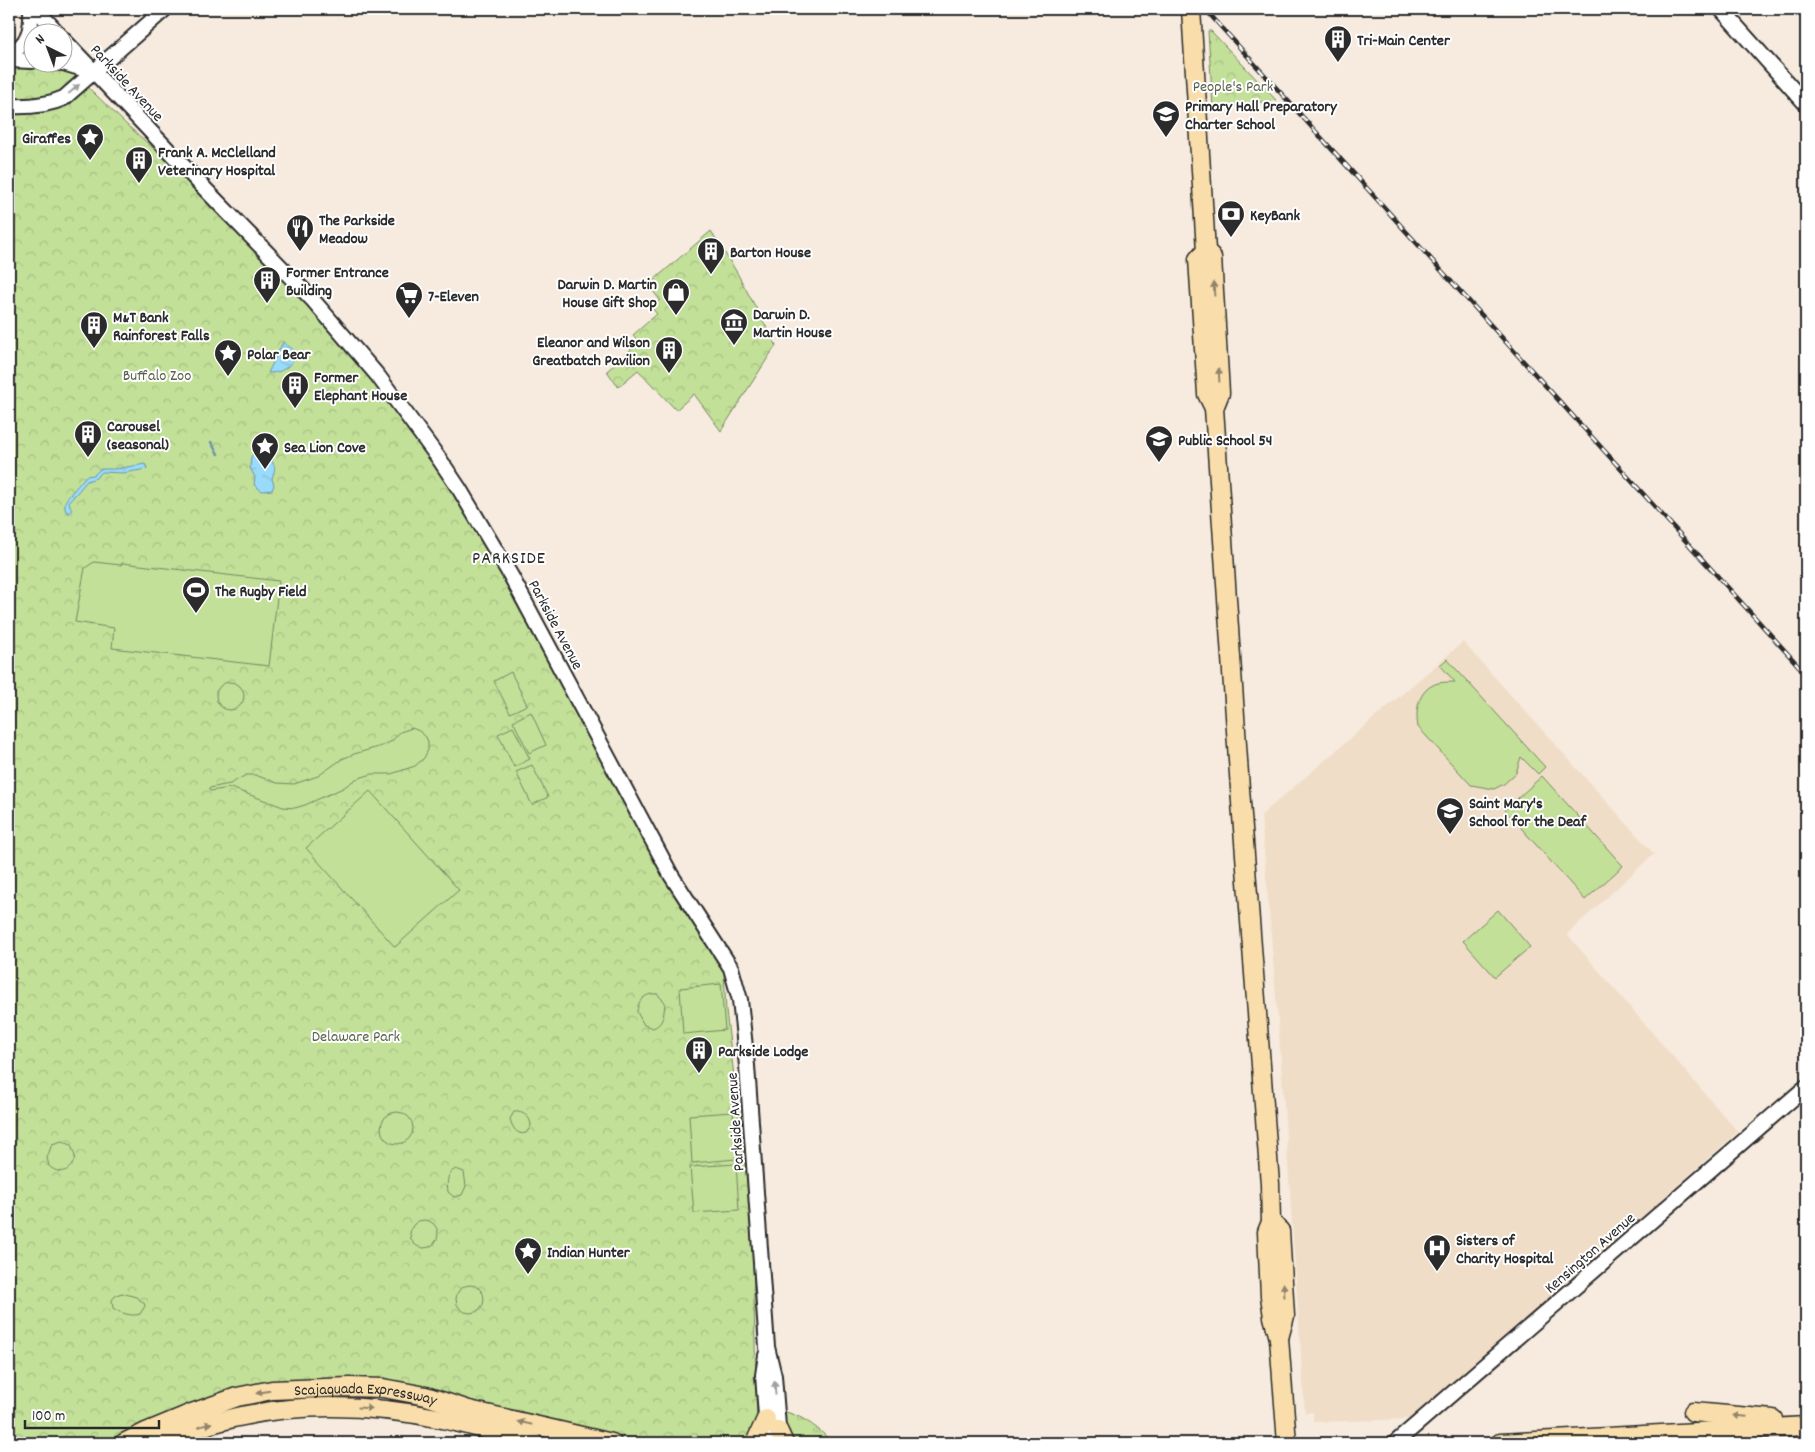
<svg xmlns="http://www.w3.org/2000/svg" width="1815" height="1452" font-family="Dekko,sans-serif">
	<defs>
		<pattern id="grass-tufts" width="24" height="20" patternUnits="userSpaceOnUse" patternTransform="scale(1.25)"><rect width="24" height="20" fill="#c2e098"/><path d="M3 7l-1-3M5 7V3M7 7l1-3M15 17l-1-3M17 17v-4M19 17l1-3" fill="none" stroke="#a7c083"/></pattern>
		<pattern id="park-crowns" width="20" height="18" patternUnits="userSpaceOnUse" patternTransform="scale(1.25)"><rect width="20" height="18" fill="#c2e098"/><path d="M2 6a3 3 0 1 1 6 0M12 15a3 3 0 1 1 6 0" fill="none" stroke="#a7c083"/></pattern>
		<pattern id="water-ripples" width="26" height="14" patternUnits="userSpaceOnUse" patternTransform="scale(1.25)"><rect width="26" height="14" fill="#99dbfb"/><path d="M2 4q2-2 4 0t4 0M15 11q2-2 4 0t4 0" fill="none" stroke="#84bcd7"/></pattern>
	</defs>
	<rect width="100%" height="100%" fill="#f6ebde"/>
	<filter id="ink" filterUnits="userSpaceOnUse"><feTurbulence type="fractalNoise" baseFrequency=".02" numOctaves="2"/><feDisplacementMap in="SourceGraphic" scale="10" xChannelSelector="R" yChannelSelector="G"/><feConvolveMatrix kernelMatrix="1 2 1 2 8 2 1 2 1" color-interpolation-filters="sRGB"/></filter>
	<g filter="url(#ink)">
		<!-- built -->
		<polygon fill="#f0ddc7" points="1463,642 1654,854 1567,934 1738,1132 1412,1419 1313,1422 1313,1412 1305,1413 1279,1033 1261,815"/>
		<!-- grass -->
		<path fill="url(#grass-tufts)" stroke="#768662" d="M786 1412C805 1417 819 1429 833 1443H790L786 1432 784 1413Z"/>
		<!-- park -->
		<g fill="url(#park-crowns)" stroke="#768662">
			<polygon points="1208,31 1211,31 1276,100 1213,108"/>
			<polygon points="32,35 32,62 62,62 127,125 186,177 310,306 376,384 423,449 474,525 503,574 667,883 724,972 726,1011 749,1197 753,1256 757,1429 751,1443 649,1443 616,1435 552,1422 341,1383 144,1424 107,1443 9,1443 9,58"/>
			<polygon points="711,231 736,271 776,345 721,431 694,394 676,410 638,370 618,387 607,371 639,342 633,335 657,314 651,307 660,300 648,285"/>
		</g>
		<!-- pitch -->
		<g fill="#c2e098" stroke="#768662">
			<polygon points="94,562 121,565 122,563 279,581 269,666 112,648 114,628 75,622 85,568"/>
			<path d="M1447 659 1545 767 1538 774 1521 757 1516 773 1504 784 1494 789 1471 785 1418 727C1415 710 1418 689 1438 683 1443 682 1450 682 1455 682L1440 665Z"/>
			<polygon points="511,672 527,705 510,713 494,681"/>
			<circle cx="230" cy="696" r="14"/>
			<polygon points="531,712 546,745 529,753 513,721"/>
			<polygon points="513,727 530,759 514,767 498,734"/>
			<polygon points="412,728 419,731 426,737 428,742 428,750 424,758 415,766 391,774 372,774 356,779 343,788 305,805 295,808 283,807 231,788 210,791 209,788 230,784 246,775 255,775 277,783 294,784 318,776 342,759 354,754 382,746 392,741 400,732"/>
			<polygon points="532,765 548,797 532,805 516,772"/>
			<polygon points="1542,776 1623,866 1585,900 1505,810"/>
			<polygon points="370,791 459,890 395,947 306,848"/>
			<polygon points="1498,910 1530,947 1495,977 1463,941"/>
			<polygon points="721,984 725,1030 683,1034 680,988"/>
			<path d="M651 994H657L665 1002C664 1013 664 1024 653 1028L644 1025 637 1012C638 1002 641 997 651 994Z"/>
			<circle cx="397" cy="1128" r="16"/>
			<path d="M514 1112C523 1111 531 1117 531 1126L526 1133C517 1136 512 1127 510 1119Z"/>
			<polygon points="733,1112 736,1159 692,1163 689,1115"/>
			<path d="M62 1141 71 1145 75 1156C73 1170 61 1177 49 1166L47 1158 52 1144Z"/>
			<polygon points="736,1164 739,1210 694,1213 690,1167"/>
			<path d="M456 1169 464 1172 466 1186 462 1195 454 1197 448 1192C447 1183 446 1173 456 1169Z"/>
			<circle cx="424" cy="1234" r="14"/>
			<circle cx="470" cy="1299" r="14"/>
			<path d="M122 1293 136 1297 144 1303 145 1306 140 1314C132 1317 120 1313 113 1308L112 1300 116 1295Z"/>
		</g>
		<!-- water -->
		<g fill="url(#water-ripples)" stroke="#6d95a8">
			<path d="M283 342 295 351C296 364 281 374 268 373Z"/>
			<path d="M255 448H260L259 457 271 460C277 468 274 471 272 479L274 485 272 490 262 491 254 485 255 477 250 468 251 457 255 452Z"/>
			<polygon points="145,464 147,469 123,473 102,472 96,478 87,481 69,502 72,511 68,514 65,509 65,502 68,497 86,476 94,475 100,469 115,469"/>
		</g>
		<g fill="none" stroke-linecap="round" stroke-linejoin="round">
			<!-- stream -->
			<polyline stroke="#6d95a8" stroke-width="2.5" points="211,442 218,454"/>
			<!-- tertiary casing -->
			<g stroke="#2b2b2b" stroke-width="18">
				<g id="tertiary">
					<polyline points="36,9 57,32"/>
					<polyline points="1721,9 1806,104"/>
					<polyline points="62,38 206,190 312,299 378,376 440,460 460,490 511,576 671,875 731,968 740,1000 747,1066 767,1347 774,1376 779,1439"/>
					<path d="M9 54C29 44 32 30 31 9"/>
					<polyline points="9,60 32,61"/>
					<polyline points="50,62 63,63 93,72"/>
					<path d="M9 106C28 107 46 106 64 98L165 9"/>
					<polyline points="766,1355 763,1375 768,1443"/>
					<polyline points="1395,1443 1806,1087"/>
				</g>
			</g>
			<!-- primary casing -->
			<g stroke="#2b2b2b" stroke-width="21">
				<g id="primary">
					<polyline points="1191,9 1206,251 1212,257 1220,393 1214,408"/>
					<polyline points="1206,251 1198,259 1207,394 1214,408 1240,789 1270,1184 1271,1222 1267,1232 1270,1296 1273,1317 1279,1338 1287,1443"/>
					<polyline points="1271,1222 1280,1231 1285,1316 1279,1338"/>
				</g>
			</g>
			<!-- trunk casing -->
			<g stroke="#2b2b2b" stroke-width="21">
				<g id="trunk">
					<polyline points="1693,1412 1773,1419"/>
					<polyline points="778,1430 784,1443"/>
					<path id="s1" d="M124 1443 146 1432 192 1413 237 1397 272 1390 350 1387 383 1388 426 1396 469 1410 612 1443"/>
					<path d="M160 1443C250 1402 346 1399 442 1419 473 1425 503 1435 534 1443"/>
					<polyline points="755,1443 766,1419"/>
					<polyline points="1500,1443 1806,1426"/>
				</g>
			</g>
			<!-- tertiary -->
			<use href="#tertiary" stroke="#fff" stroke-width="14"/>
			<!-- primary -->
			<use href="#primary" stroke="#f9deab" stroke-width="18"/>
			<!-- trunk -->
			<use href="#trunk" stroke="#f9deab" stroke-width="18"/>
			<!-- rail casing -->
			<g stroke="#2b2b2b" stroke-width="4.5">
				<polyline id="rail" points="1205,9 1806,674"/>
			</g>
			<!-- rail -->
			<use href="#rail" stroke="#fff" stroke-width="2.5" stroke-dasharray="8" stroke-linecap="butt"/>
		</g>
		<!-- one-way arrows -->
		<defs><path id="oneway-solid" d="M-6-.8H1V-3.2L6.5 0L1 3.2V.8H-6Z" transform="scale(1.25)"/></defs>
		<g fill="#a0a0a0">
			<use href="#oneway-solid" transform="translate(74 89) rotate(-41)"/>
			<use href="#oneway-solid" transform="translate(775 1388) rotate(-94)"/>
		</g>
		<g fill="#92846b">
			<use href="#oneway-solid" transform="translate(1214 289) rotate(-93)"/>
			<use href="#oneway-solid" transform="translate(1219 375) rotate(-93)"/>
			<use href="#oneway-solid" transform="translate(1284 1290) rotate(-94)"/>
			<use href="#oneway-solid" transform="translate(263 1392) rotate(168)"/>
			<use href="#oneway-solid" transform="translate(365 1408) rotate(4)"/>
			<use href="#oneway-solid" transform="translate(1740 1416) rotate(-175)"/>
			<use href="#oneway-solid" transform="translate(525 1423) rotate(-167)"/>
			<use href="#oneway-solid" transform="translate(205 1425) rotate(-17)"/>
		</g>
	</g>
	<!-- icons -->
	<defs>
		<g id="building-pin" transform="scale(1.4375)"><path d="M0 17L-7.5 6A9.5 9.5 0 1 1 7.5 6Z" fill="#2b2b2b" stroke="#fff"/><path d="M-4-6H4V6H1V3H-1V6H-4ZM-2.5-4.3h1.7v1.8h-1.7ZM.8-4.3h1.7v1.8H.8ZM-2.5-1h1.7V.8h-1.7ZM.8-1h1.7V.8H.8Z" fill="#fff"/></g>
		<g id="school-pin" transform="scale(1.4375)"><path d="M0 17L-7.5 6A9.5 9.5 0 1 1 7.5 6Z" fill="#2b2b2b" stroke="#fff"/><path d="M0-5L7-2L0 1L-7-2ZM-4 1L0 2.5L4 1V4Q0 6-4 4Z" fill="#fff"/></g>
		<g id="sight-pin" transform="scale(1.4375)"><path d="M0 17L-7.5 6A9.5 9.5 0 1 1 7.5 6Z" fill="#2b2b2b" stroke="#fff"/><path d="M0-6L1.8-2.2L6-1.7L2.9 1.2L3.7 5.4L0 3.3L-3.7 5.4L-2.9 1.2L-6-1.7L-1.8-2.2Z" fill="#fff"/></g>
		<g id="bank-pin" transform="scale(1.4375)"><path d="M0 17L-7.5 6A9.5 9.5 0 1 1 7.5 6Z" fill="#2b2b2b" stroke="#fff"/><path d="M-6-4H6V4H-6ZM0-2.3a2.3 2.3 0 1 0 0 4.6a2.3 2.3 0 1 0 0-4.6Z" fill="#fff"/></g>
		<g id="restaurant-pin" transform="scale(1.4375)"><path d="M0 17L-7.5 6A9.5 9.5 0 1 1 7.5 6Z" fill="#2b2b2b" stroke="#fff"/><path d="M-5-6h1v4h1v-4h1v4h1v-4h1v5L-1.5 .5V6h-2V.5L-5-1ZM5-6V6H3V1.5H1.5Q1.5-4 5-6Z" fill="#fff"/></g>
		<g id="shop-pin" transform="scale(1.4375)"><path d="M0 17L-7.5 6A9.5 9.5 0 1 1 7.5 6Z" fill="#2b2b2b" stroke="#fff"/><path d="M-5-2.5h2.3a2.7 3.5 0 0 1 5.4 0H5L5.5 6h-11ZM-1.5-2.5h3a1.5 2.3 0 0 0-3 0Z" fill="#fff"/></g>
		<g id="supermarket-pin" transform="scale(1.4375)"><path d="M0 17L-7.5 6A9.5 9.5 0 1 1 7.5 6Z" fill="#2b2b2b" stroke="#fff"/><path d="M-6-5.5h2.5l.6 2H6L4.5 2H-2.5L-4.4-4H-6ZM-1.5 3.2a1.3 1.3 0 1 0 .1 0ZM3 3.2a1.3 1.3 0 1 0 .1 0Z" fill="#fff"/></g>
		<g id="museum-pin" transform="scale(1.4375)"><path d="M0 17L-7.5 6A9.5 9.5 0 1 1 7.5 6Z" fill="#2b2b2b" stroke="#fff"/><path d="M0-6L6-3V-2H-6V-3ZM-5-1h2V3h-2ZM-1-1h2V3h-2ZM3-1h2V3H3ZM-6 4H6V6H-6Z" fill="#fff"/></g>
		<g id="stadium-pin" transform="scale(1.4375)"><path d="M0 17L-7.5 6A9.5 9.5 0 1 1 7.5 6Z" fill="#2b2b2b" stroke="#fff"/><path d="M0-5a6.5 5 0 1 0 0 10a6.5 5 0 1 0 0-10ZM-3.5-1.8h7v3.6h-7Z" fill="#fff"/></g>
		<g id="hospital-pin" transform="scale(1.4375)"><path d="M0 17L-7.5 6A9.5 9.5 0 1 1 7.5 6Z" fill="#2b2b2b" stroke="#fff"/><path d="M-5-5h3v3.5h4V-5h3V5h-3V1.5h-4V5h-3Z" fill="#fff"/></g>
	</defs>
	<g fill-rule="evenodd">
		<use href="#building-pin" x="1338" y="39"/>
		<use href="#school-pin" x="1166" y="114"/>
		<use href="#sight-pin" x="90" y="137"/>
		<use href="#building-pin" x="139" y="160"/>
		<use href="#bank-pin" x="1231" y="214"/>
		<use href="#restaurant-pin" x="300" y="228"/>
		<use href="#building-pin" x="711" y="251"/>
		<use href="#building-pin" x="267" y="280"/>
		<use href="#shop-pin" x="676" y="292"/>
		<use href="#supermarket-pin" x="409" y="295"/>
		<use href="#museum-pin" x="734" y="322"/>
		<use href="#building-pin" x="94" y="325"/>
		<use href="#building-pin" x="669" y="350"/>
		<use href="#sight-pin" x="228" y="353"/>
		<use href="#building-pin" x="295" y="385"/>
		<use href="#building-pin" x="88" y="434"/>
		<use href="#school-pin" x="1159" y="439"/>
		<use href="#sight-pin" x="265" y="446"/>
		<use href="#stadium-pin" x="196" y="590"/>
		<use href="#school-pin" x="1450" y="811"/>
		<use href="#building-pin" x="699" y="1050"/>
		<use href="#hospital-pin" x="1437" y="1248"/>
		<use href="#sight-pin" x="528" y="1251"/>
	</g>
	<g text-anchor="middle" stroke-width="4" stroke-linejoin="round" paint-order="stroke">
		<!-- poi labels -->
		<g font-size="16" font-weight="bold" fill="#2b2b2b" stroke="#fff" text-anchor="start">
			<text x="1357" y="45">Tri-Main Center</text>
			<text x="1185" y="111">Primary Hall Preparatory<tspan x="1185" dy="18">Charter School</tspan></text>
			<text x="71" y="143" text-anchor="end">Giraffes</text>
			<text x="158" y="157">Frank A. McClelland<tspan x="158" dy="18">Veterinary Hospital</tspan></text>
			<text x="1250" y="220">KeyBank</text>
			<text x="319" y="225">The Parkside<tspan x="319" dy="18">Meadow</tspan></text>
			<text x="730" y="257">Barton House</text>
			<text x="286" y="277">Former Entrance<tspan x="286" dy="18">Building</tspan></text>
			<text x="657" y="289" text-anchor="end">Darwin D. Martin<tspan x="657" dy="18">House Gift Shop</tspan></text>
			<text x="428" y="301">7-Eleven</text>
			<text x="753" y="319">Darwin D.<tspan x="753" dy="18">Martin House</tspan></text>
			<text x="113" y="322">M&amp;T Bank<tspan x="113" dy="18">Rainforest Falls</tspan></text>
			<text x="650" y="347" text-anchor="end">Eleanor and Wilson<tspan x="650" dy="18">Greatbatch Pavilion</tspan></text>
			<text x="247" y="359">Polar Bear</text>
			<text x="314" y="382">Former<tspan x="314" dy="18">Elephant House</tspan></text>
			<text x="107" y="431">Carousel<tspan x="107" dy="18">(seasonal)</tspan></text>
			<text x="1178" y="445">Public School 54</text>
			<text x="284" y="452">Sea Lion Cove</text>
			<text x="215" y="596">The Rugby Field</text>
			<text x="1469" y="808">Saint Mary's<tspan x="1469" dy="18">School for the Deaf</tspan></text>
			<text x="718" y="1056">Parkside Lodge</text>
			<text x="1456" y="1245">Sisters of<tspan x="1456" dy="18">Charity Hospital</tspan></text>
			<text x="547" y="1257">Indian Hunter</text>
		</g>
		<!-- street labels -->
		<g font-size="16" fill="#2b2b2b" stroke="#fff">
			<text transform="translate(128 82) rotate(47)" y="6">Parkside Avenue</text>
			<text transform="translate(557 624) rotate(62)" y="6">Parkside Avenue</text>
			<text transform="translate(734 1122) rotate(-94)" y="6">Parkside Avenue</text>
			<text transform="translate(1589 1252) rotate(-41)" y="6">Kensington Avenue</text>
			<text dy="6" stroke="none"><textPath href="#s1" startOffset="252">Scajaquada Expressway</textPath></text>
		</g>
		<!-- park labels -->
		<g font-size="16" fill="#58614c" stroke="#fff">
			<text x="1233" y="91">People's Park</text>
			<text x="157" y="380">Buffalo Zoo</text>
			<text x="356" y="1041">Delaware Park</text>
		</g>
		<!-- neighbourhood labels -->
		<g font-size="18" letter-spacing="1" fill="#2b2b2b" stroke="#fff">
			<text x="509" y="563">PARKSIDE</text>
		</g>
	</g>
	<!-- margin -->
	<rect width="1815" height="1452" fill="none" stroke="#fff" stroke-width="30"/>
	<rect x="15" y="15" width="1785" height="1422" fill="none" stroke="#2b2b2b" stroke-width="2" filter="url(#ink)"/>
	<!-- north arrow -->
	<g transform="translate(48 48) rotate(318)"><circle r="24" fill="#ffffff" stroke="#aaaaaa"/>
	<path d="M0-4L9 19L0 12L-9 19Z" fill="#2b2b2b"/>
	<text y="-8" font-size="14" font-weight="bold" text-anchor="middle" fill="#2b2b2b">N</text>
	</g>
	<!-- scale -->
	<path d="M25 1420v8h134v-8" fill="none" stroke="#2b2b2b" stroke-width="2.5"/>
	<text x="32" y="1420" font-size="15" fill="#2b2b2b" stroke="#ffffff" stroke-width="4" paint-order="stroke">100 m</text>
</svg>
